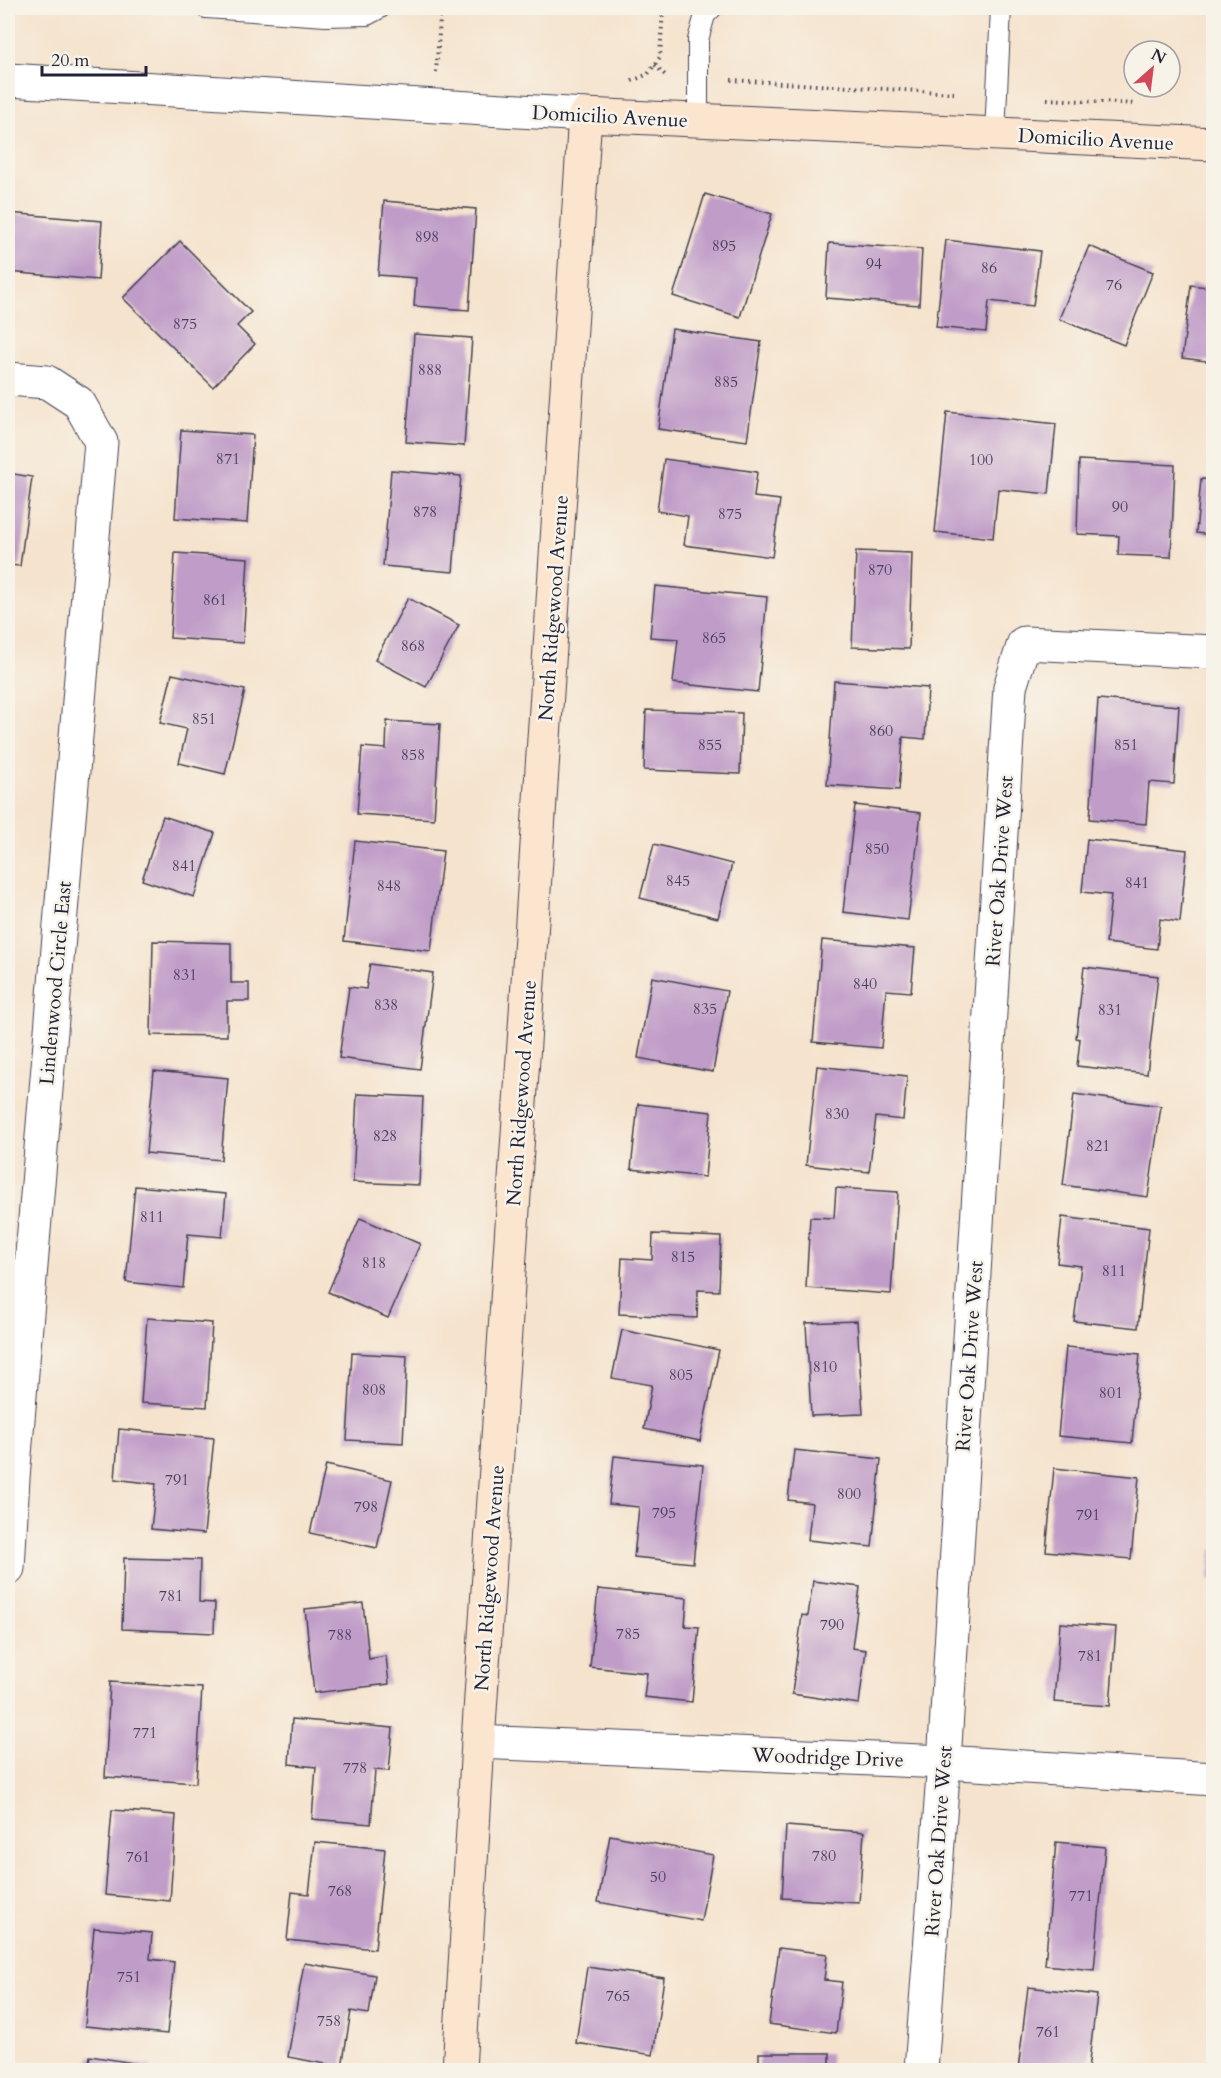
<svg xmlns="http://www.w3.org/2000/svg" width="1221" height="2078" font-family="Cardo,serif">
	<rect width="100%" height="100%" fill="#f7f3e8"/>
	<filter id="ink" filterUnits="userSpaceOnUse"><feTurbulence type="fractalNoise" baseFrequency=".0167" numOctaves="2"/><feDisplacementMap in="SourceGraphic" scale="12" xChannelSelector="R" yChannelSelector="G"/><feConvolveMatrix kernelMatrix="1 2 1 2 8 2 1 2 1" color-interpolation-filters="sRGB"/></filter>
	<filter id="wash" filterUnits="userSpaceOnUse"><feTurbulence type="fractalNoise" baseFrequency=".008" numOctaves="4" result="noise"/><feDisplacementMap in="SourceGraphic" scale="24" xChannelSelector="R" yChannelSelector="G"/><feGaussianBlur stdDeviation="1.35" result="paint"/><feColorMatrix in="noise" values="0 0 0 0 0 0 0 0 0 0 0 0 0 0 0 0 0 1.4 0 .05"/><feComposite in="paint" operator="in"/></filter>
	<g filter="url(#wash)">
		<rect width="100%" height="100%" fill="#f5e3cd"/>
		<g id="blocks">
			<!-- building -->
			<g fill="#c09cc8">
				<polygon points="705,194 772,214 740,317 673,296"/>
				<polygon points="384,201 476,209 469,310 414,306 416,278 378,275"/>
				<polygon points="8,213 102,221 98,280 8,272"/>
				<polygon points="946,240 1040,251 1033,306 989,301 986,332 936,327"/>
				<polygon points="180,241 251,312 237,326 255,344 213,387 123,298"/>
				<polygon points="829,243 922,249 919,305 826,298"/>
				<polygon points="1089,246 1153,272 1124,345 1059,319"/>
				<polygon points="1191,285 1214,288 1214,362 1182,358"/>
				<polygon points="672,329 761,342 747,441 658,429"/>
				<polygon points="414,334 472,338 464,446 406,442"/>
				<polygon points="947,412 1056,424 1049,494 998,489 993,538 935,532"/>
				<polygon points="181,430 253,435 247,523 175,518"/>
				<polygon points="664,459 757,472 754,497 780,500 772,557 684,545 688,516 657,511"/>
				<polygon points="1079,460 1175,465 1171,557 1118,555 1119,536 1077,534"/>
				<polygon points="391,470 461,476 453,572 383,566"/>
				<polygon points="8,473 32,477 20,566 8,565"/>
				<polygon points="1201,479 1214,480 1214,535 1196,533"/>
				<polygon points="856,551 912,553 909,649 852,647"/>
				<polygon points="175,553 248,558 243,643 170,638"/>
				<polygon points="655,586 767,597 758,692 673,683 678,639 650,637"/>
				<polygon points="408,598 459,625 426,687 375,660"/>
				<polygon points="172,674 245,690 225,774 179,763 187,729 160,723"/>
				<polygon points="834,681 928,688 925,739 903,737 899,790 827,785"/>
				<polygon points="1098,699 1179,706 1174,784 1149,782 1146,824 1090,819"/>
				<polygon points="646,710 742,713 740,774 644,770"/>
				<polygon points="387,721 440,724 434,819 357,814 362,747 386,749"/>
				<polygon points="855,805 921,813 908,920 843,912"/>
				<polygon points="163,816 215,833 194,897 142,880"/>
				<polygon points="1087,839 1187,850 1180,922 1160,919 1157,949 1106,943 1111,895 1082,892"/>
				<polygon points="355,841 443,851 431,951 344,941"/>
				<polygon points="654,844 732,864 718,918 640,898"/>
				<polygon points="822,940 915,948 911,992 886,990 881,1048 813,1042"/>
				<polygon points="153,941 231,943 231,983 249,983 249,1001 227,1001 227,1036 151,1035"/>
				<polygon points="370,964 433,973 420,1069 339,1058 349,987 366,989"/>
				<polygon points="1084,967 1158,976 1147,1074 1077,1066 1080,1039 1076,1038"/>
				<polygon points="652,977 727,991 713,1072 638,1058"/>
				<polygon points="817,1066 907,1076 903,1120 876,1117 869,1172 806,1165"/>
				<polygon points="154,1071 228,1078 221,1160 146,1153"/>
				<polygon points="357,1094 423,1097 419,1185 353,1182"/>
				<polygon points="1074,1094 1161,1106 1148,1197 1063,1185"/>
				<polygon points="638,1104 711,1112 705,1177 631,1169"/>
				<polygon points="135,1186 226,1194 222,1237 188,1234 183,1288 126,1282"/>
				<polygon points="836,1188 898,1192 891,1294 806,1288 810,1217 834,1218"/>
				<polygon points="1062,1217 1149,1228 1138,1328 1074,1321 1081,1266 1057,1263"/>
				<polygon points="360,1218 420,1244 388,1318 328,1292"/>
				<polygon points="653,1234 721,1237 719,1291 698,1290 697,1318 619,1314 622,1258 652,1260"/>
				<polygon points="147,1318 212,1323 207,1407 141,1403"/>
				<polygon points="857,1321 863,1414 811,1416 806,1323"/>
				<polygon points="622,1330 719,1350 700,1441 644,1429 652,1385 612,1378"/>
				<polygon points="1066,1347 1140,1354 1132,1443 1058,1436"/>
				<polygon points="352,1353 407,1356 403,1443 347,1440"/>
				<polygon points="119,1429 214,1438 204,1534 151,1529 156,1484 115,1479"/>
				<polygon points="794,1450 881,1459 872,1547 808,1540 812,1503 788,1500"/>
				<polygon points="614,1456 703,1465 693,1563 634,1557 639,1507 609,1504"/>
				<polygon points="326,1465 392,1480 377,1548 310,1533"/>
				<polygon points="1054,1468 1139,1477 1131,1559 1046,1551"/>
				<polygon points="1212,1549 1214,1549 1214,1579 1209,1579"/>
				<polygon points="124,1558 200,1560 199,1602 215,1603 214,1633 122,1629"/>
				<polygon points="813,1581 860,1587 852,1648 866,1650 859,1704 792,1694 802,1615 808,1616"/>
				<polygon points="598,1589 687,1598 685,1626 699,1627 692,1702 644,1697 647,1673 590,1667"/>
				<polygon points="363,1603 369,1659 386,1656 389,1684 314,1693 305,1609"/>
				<polygon points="1060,1623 1116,1627 1110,1706 1054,1702"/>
				<polygon points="110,1682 202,1688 196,1783 105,1777"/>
				<polygon points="292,1719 393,1728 389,1771 375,1770 371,1824 312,1819 316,1767 289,1764"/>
				<polygon points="112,1810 176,1815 170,1901 105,1895"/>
				<polygon points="786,1826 864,1832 859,1903 782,1898"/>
				<polygon points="610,1835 713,1855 701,1921 598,1902"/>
				<polygon points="315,1842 385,1849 375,1949 287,1940 292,1892 309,1894"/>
				<polygon points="1056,1842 1105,1847 1094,1970 1045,1965"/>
				<polygon points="94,1928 152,1933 150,1959 174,1962 167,2034 85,2026"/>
				<polygon points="779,1948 827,1954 824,1980 842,1982 836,2033 769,2024"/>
				<polygon points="304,1963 375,1975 369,2014 351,2011 342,2067 288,2057"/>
				<polygon points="587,1967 664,1978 653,2055 576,2043"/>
				<polygon points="1028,1987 1097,1995 1088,2070 1018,2070"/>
				<rect x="759" y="2053" width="71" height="17"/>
				<polygon points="90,2056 152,2066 151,2070 88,2070"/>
			</g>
		</g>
	</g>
	<g filter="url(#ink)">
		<use href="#blocks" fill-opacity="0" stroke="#423f51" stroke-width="1.5"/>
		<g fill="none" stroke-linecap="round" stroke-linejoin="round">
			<!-- lane casing -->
			<g stroke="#423f51" stroke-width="22">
				<g id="lane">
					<polyline points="206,8 326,16 367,15 380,8"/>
					<polyline points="698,120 698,40 705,15 712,8"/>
					<polyline points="995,134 1001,8"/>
				</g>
			</g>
			<!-- street casing -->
			<g stroke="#423f51" stroke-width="35">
				<g id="street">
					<polyline points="8,80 585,115"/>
					<polyline points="8,379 47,382 79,403 101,442 13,1478 8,1568"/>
					<polyline points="478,1742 944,1762 1214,1779"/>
					<polyline points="921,2070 944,1762 1010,687 1024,643 1214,652"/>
				</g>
			</g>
			<!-- secondary casing -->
			<g stroke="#423f51" stroke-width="35">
				<polyline id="secondary" points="459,2070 478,1742 585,115 1214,144"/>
			</g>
			<!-- path -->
			<g stroke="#423f51" stroke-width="4" stroke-dasharray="1.5 4.5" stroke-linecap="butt">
				<polyline points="655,65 667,77"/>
				<polyline points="436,72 441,8"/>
				<polyline points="731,80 954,93"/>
				<polyline points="632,81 648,74 660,57 663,8"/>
				<polyline points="1047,99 1136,104"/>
			</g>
			<!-- lane -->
			<use href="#lane" stroke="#fff" stroke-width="20"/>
			<!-- street -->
			<use href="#street" stroke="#fff" stroke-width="33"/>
			<!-- secondary -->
			<use href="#secondary" stroke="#fbe5cf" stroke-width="33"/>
		</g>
	</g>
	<g text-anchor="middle" stroke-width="5" stroke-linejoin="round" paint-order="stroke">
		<!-- number labels -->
		<g font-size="16" fill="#4a405e">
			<text x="427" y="242">898</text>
			<text x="724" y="251">895</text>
			<text x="874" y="269">94</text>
			<text x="989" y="273">86</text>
			<text x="1114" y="290">76</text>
			<text x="185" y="329">875</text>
			<text x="430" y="375">888</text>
			<text x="726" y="387">885</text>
			<text x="228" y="464">871</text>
			<text x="981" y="465">100</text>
			<text x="1120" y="512">90</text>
			<text x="425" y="517">878</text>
			<text x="730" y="519">875</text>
			<text x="880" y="575">870</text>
			<text x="215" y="605">861</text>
			<text x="714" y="643">865</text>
			<text x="413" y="651">868</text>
			<text x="204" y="724">851</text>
			<text x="881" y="736">860</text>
			<text x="710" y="750">855</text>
			<text x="1126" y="750">851</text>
			<text x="413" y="760">858</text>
			<text x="877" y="854">850</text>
			<text x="184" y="871">841</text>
			<text x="678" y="886">845</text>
			<text x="1137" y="888">841</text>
			<text x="389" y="891">848</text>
			<text x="185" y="980">831</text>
			<text x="865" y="989">840</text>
			<text x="386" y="1010">838</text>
			<text x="705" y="1014">835</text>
			<text x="1110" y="1015">831</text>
			<text x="837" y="1119">830</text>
			<text x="385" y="1141">828</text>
			<text x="1098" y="1151">821</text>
			<text x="152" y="1222">811</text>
			<text x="683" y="1262">815</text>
			<text x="374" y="1268">818</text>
			<text x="1114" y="1276">811</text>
			<text x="825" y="1372">810</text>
			<text x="681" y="1380">805</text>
			<text x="374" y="1395">808</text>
			<text x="1111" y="1398">801</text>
			<text x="177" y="1485">791</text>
			<text x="849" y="1499">800</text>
			<text x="366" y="1512">798</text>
			<text x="664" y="1518">795</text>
			<text x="1088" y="1520">791</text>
			<text x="171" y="1601">781</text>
			<text x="832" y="1630">790</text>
			<text x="628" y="1639">785</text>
			<text x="340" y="1640">788</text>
			<text x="1090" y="1661">781</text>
			<text x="145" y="1738">771</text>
			<text x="355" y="1773">778</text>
			<text x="824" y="1861">780</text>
			<text x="138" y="1862">761</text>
			<text x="658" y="1882">50</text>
			<text x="340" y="1896">768</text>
			<text x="1081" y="1901">771</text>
			<text x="129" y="1982">751</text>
			<text x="618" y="2001">765</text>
			<text x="329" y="2026">758</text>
			<text x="1048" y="2037">761</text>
		</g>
		<!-- street labels -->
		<g font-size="20" fill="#22223b" stroke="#f7f3e8">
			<text transform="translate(610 116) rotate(3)" y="7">Domicilio Avenue</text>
			<text transform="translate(1096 139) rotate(3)" y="7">Domicilio Avenue</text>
			<text transform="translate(553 608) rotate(-86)" y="7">North Ridgewood Avenue</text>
			<text transform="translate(999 871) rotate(-86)" y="7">River Oak Drive West</text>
			<text transform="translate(55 983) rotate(-85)" y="7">Lindenwood Circle East</text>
			<text transform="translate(521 1093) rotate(-86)" y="7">North Ridgewood Avenue</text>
			<text transform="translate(969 1356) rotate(-86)" y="7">River Oak Drive West</text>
			<text transform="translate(489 1578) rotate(-86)" y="7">North Ridgewood Avenue</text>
			<text transform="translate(828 1757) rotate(2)" y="7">Woodridge Drive</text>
			<text transform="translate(938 1841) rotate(-86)" y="7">River Oak Drive West</text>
		</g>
	</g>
	<!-- margin -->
	<rect width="1221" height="2078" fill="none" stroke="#f7f3e8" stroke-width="30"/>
	<!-- north arrow -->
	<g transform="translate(1152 69) rotate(28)"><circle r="28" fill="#f7f3e8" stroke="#a29fa3" stroke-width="1.5"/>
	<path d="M0-4.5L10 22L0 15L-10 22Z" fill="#d1495b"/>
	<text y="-9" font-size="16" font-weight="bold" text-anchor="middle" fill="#22223b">N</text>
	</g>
	<!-- scale -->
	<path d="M42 66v9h104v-9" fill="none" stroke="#22223b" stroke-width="3"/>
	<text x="51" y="66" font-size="18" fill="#22223b" stroke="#f7f3e8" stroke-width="4.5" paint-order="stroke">20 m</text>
</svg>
